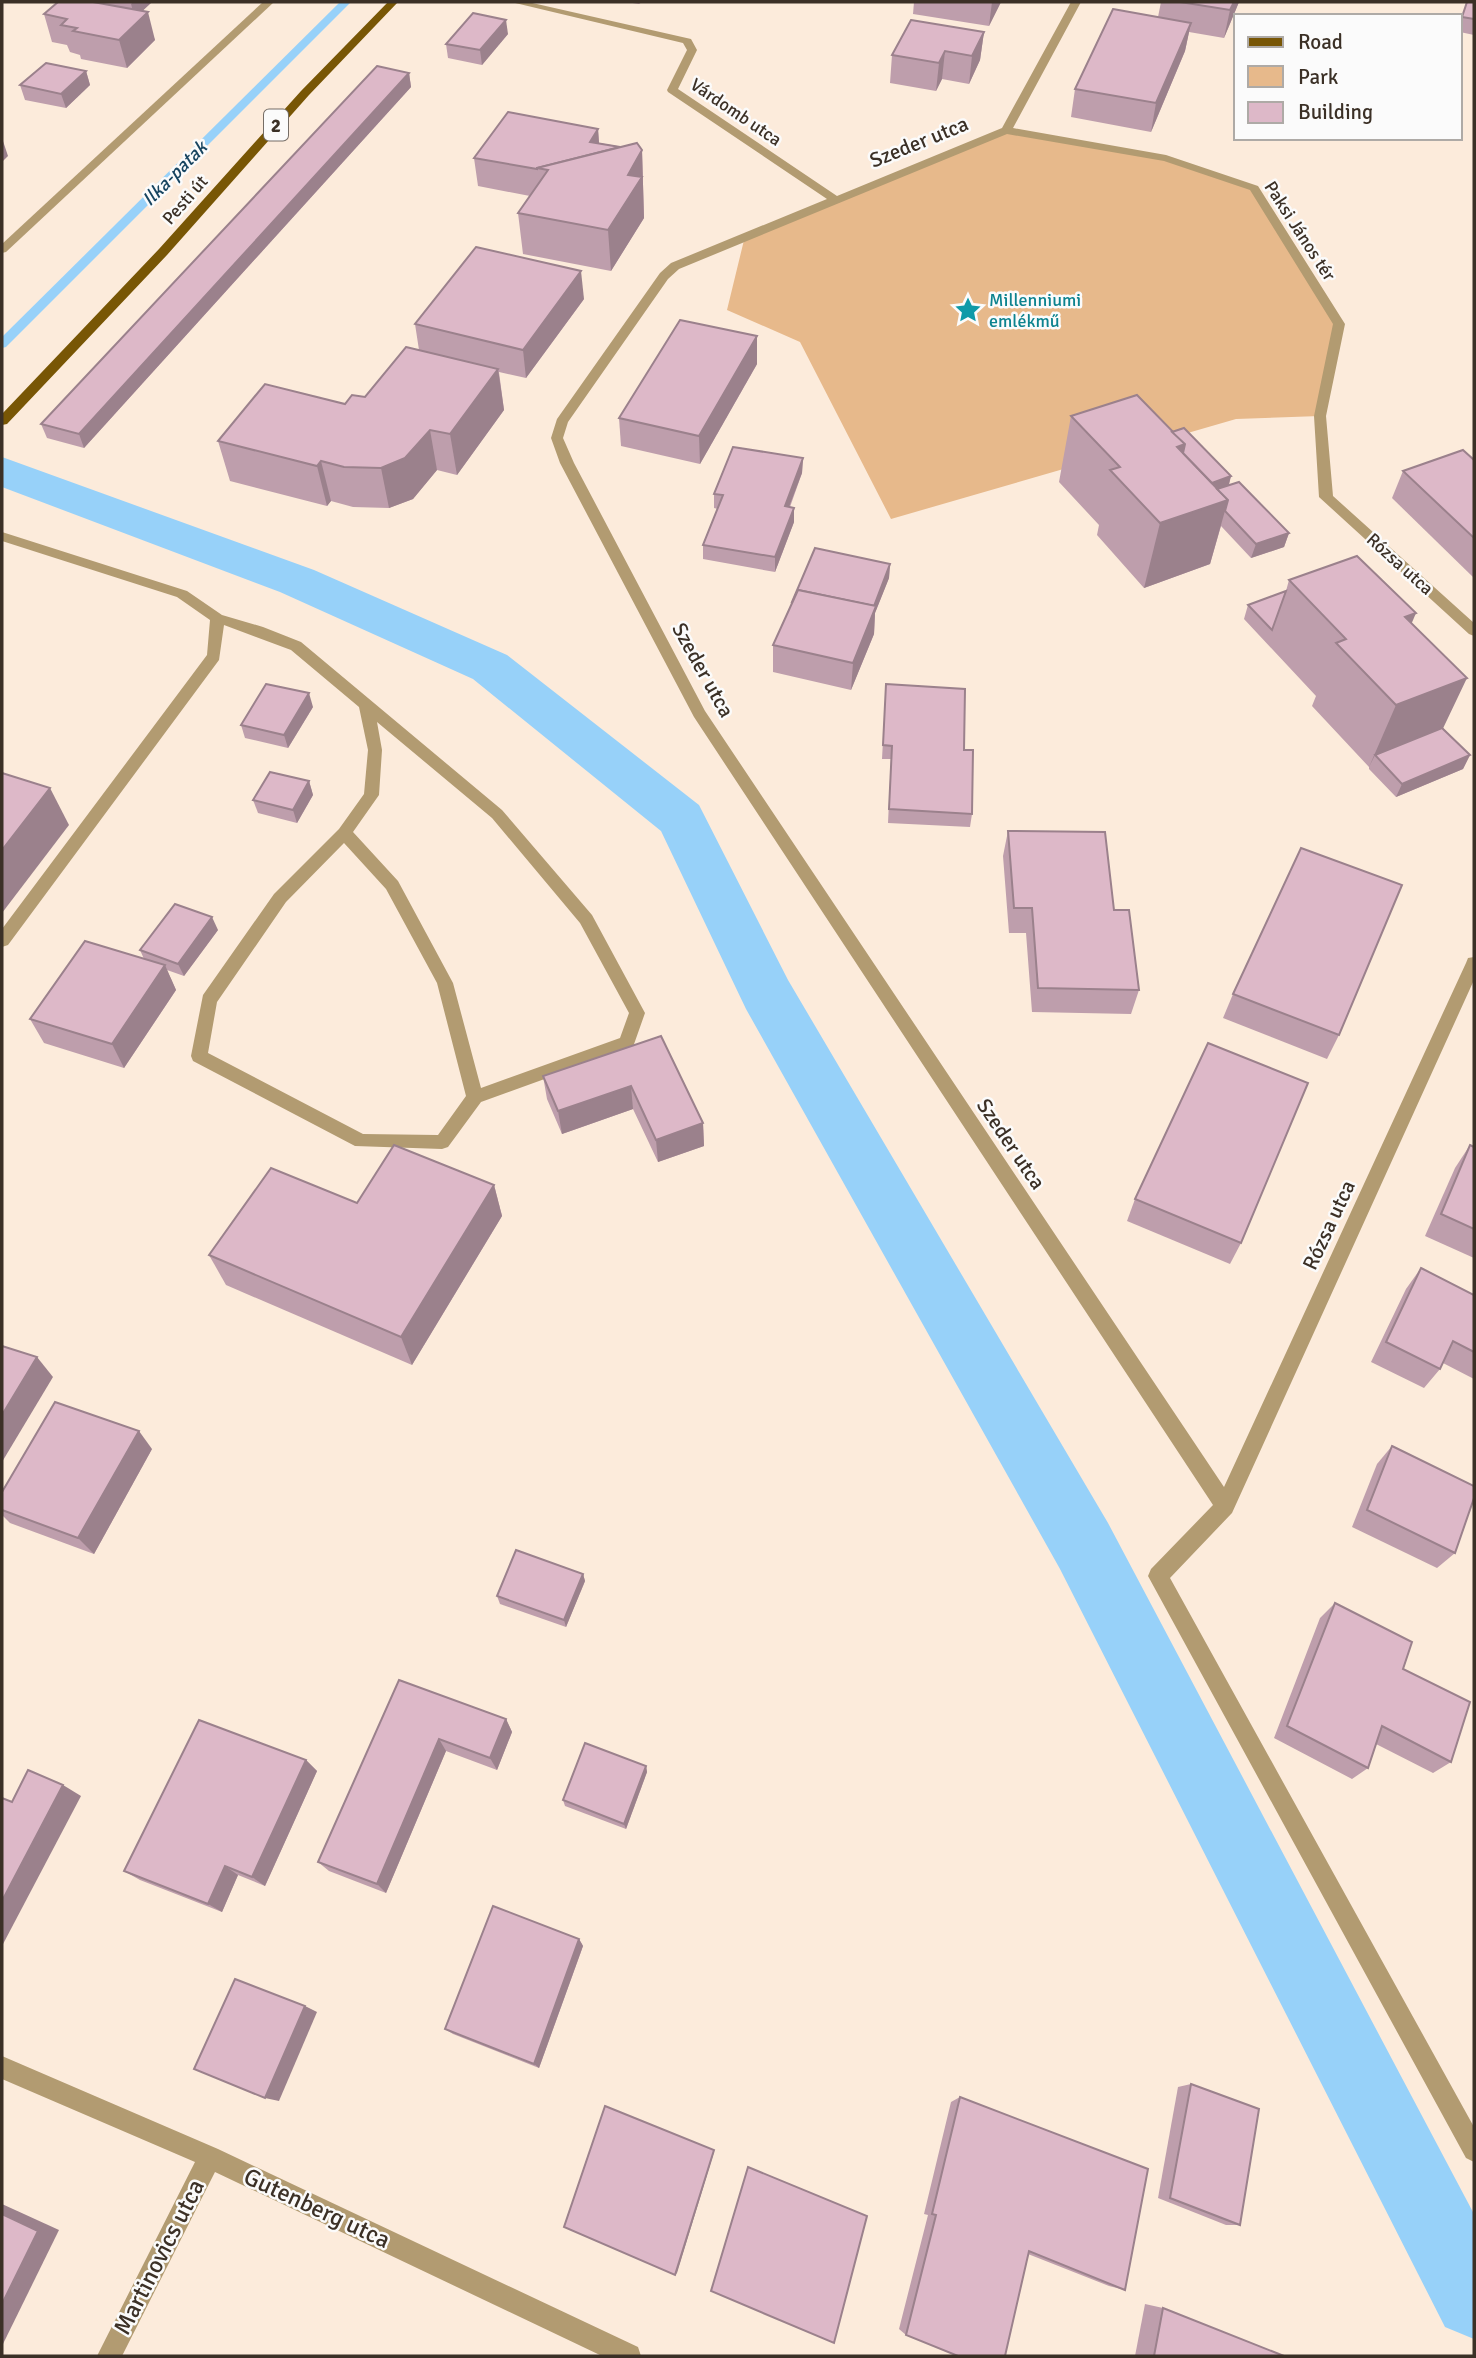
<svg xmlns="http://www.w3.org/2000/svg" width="1476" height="2358" font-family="Signika,sans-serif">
	<rect width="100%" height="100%" fill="#fcebdb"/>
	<!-- green -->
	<polygon fill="#e7b98b" points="1006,130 1166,158 1254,188 1339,324 1320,416 1236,419 891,519 800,342 727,310 745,236"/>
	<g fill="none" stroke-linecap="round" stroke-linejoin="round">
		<!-- stream -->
		<polygon fill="#97d1f9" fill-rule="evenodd" points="340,2 351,2 6,347 2,348 2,337"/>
		<!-- canal -->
		<polygon fill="#97d1f9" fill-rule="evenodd" points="2,457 314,570 507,655 699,805 788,980 1108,1523 1474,2214 1474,2339 1445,2327 1060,1569 746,1009 661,831 473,679 280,592 2,487"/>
		<!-- service -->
		<path fill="#b29b71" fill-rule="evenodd" d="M2 532 187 591 222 615 263 627 301 642 502 810 592 915 645 1013 633 1047 481 1102 448 1147 442 1149 355 1146 193 1061 191 1056 203 995 274 894 339 829 364 794 368 750 359 707 291 650 224 625 219 660 8 945 2 947V929L207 655 210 620 177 597 2 541ZM377 722 492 818 580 923 629 1013 620 1038 481 1088 453 983 398 881 353 832 379 795 382 750ZM344 843 386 889 437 983 466 1096 438 1135 363 1134 208 1053 217 1002 286 902Z"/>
		<!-- minor -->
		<g fill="#b29b71" fill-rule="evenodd">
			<polygon points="263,2 274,2 6,252 2,253 2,244"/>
			<polygon points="511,2 528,2 691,39 697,50 678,89 837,196 1002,128 1071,2 1081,2 1013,128 1166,155 1258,186 1345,324 1326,416 1333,496 1474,623 1474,636 1469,634 1319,497 1314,416 1333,324 1250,190 1164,161 1007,134 679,269 668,279 568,422 563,438 574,463 705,711 1224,1487 1466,963 1468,958 1474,957 1474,980 1232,1513 1170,1578 1474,2127 1474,2162 1466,2158 1148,1576 1151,1569 1213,1505 694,717 560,463 551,438 557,419 660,273 671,263 827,199 668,92 667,90 687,50 683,43"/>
			<polygon points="2,2056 218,2149 638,2347 641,2356 602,2356 215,2172 122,2356 97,2356 195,2162 2,2079"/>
		</g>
		<!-- primary -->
		<polygon fill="#785605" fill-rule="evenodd" points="388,2 398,2 309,95 167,255 7,424 2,425 2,414 159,249 301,91"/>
	</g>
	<!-- wall -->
	<g fill="#be9eac">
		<polygon points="58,2 152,2 142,11 155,40 127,68 81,59 80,55 70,52 67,45 52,42 44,14"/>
		<polygon points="626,2 642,2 639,4"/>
		<polygon points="914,2 1001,2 989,26 913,14"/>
		<polygon points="1161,2 1239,2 1224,38 1189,32 1185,51 1151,132 1071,117 1075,89 1158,17"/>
		<polygon points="1467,2 1474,2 1474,35 1460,32 1460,22"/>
		<polygon points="984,32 980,60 969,84 942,79 936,91 890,83 892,55"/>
		<polygon points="508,34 482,65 448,58 446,44"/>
		<polygon points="86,71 90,85 66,108 25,100 20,85"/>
		<polygon points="409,73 411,87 84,448 47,438 41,424"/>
		<polygon points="598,129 599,143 642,150 644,218 611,271 523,254 518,213 530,196 478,186 474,158"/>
		<polygon points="584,299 526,378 499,372 504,410 457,475 437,470 413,499 389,508 353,507 331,501 327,506 230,481 218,441 365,397 419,350 415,324"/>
		<polygon points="757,336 757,364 700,464 621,446 619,418"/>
		<polygon points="1071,416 1172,432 1231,476 1229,485 1289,533 1284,547 1251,558 1221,526 1210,564 1144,588 1097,535 1099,525 1059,482"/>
		<polygon points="803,458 802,473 790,507 794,522 775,572 703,559 703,545 718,509 714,508 714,494"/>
		<polygon points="1474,460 1474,578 1392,498 1403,471"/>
		<polygon points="890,564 889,578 875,613 874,634 851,690 773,672 773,645 792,602"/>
		<polygon points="1289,580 1411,623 1443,728 1470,755 1463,769 1396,797 1369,769 1369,767 1312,706 1316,696 1244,619 1248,605 1286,591"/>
		<polygon points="886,684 964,750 972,814 970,827 888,823 891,759 882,759"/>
		<polygon points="313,707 288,748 245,738 241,725"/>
		<polygon points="309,781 313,795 297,823 258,813 253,800"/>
		<polygon points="1008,831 1139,990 1131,1014 1032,1012 1026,933 1009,933 1003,856"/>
		<polygon points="218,930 184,976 167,970 176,990 124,1068 44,1043 30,1019 144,959 140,950"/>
		<polygon points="1233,994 1339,1035 1327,1059 1223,1018"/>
		<polygon points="661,1036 703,1123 704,1146 658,1162 633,1109 562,1134 547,1099 543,1076"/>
		<polygon points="1470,1145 1474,1147 1474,1258 1425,1236 1455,1168"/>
		<polygon points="494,1185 502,1216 412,1365 226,1285 209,1255 357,1203"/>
		<polygon points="1135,1199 1241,1243 1230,1264 1127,1221"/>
		<polygon points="1421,1268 1474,1295 1474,1379 1443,1363 1440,1369 1424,1388 1371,1362 1406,1289"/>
		<polygon points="1392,1446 1455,1553 1437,1568 1352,1527 1377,1464"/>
		<polygon points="152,1449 94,1554 10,1523 2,1515 2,1492"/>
		<polygon points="583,1574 585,1581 566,1627 500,1604 497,1596"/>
		<polygon points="1335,1603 1403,1669 1451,1762 1433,1773 1376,1744 1368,1768 1352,1779 1274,1738 1320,1618"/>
		<polygon points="399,1680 506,1719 512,1732 497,1770 446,1751 386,1893 329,1871 318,1862"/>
		<polygon points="306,1760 317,1771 265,1886 238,1875 222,1912 140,1880 124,1871"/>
		<polygon points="646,1766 647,1772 626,1829 565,1806 563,1800"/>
		<polygon points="579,1939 583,1946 539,2068 453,2034 445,2029"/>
		<polygon points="1191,2084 1240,2225 1226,2225 1158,2198 1178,2087"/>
		<polygon points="960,2097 1125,2290 1109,2286 1028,2254 906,2335 899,2329 928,2215 924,2214 951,2102"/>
		<polygon points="1145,2304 1163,2308 1284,2356 1135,2356"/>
	</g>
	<!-- shaded-wall -->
	<g fill="#9b818c">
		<polygon points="133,2 152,2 135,18 131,4"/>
		<polygon points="992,2 1001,2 989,26"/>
		<polygon points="1234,2 1239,2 1224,38 1230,10"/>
		<polygon points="148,12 155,40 127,68 119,40"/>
		<polygon points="506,20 508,34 482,65 480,50"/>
		<polygon points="1191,23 1185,51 1151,132 1156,103"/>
		<polygon points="984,32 980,60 969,84 972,56"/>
		<polygon points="945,51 942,79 936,91 939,63"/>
		<polygon points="86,71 90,85 66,108 61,94"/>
		<polygon points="409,73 411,87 84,448 79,434"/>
		<polygon points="598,129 600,157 642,150 644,218 611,271 608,230 590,142"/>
		<polygon points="3,141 8,156 2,162 2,142"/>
		<polygon points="581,271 584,299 526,378 523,350"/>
		<polygon points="757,336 757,364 700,464 699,436"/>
		<polygon points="498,369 504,410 457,475 450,434"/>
		<polygon points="430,430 437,470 413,499 389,508 381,468"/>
		<polygon points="1185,444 1169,510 1177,447"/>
		<polygon points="803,458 802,473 784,520 785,506"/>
		<polygon points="321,461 331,501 327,506 317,466"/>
		<polygon points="1231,476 1227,491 1198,487"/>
		<polygon points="1228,500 1210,564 1144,588 1160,523"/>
		<polygon points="794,508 794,522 775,572 775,557"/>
		<polygon points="1289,533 1284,547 1251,558 1256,544"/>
		<polygon points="890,564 889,578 875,613 874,634 851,690 853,663 869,618"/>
		<polygon points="1416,613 1389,677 1405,617"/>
		<polygon points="1467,678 1437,741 1375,755 1369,767 1396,705"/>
		<polygon points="309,693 313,707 288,748 284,735"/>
		<polygon points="1470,755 1463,769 1396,797 1402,784"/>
		<polygon points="309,781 313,795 297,823 293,810"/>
		<polygon points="50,788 69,825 2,913 2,850"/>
		<polygon points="212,917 218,930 184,976 178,964"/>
		<polygon points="165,965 176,990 124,1068 112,1044"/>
		<polygon points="631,1086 633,1109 562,1134 558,1111"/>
		<polygon points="703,1123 704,1146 658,1162 656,1140"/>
		<polygon points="494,1185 502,1216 412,1365 401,1337"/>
		<polygon points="37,1357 53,1377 2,1462 2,1415"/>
		<polygon points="139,1431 152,1449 94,1554 78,1538"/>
		<polygon points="583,1574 585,1581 566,1627 564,1620"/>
		<polygon points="506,1719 512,1732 497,1770 490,1758"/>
		<polygon points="439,1739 446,1751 386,1893 377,1884"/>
		<polygon points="306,1760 317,1771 265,1886 252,1877"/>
		<polygon points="646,1766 647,1772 626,1829 624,1824"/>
		<polygon points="63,1785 81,1796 2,1946 2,1901"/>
		<polygon points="225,1866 238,1875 222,1912 208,1904"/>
		<polygon points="579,1939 583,1946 539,2068 534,2064"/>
		<polygon points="305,2006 317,2012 279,2101 265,2098"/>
		<polygon points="714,2150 714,2152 677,2273 675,2275"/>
		<polygon points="2,2204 59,2230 2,2346"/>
	</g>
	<!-- building -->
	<g fill="#ddb8c8" stroke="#9b818c" stroke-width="2">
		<polygon points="58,2 93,2 148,12 119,40 73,31 77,28 61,25 67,19 44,14"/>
		<polygon points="1180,2 1234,2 1230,10"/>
		<polygon points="1467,2 1474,2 1474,19 1462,17"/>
		<polygon points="1113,9 1191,23 1156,103 1075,89"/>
		<polygon points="473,13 506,20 480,50 446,44"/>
		<polygon points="911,20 984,32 972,56 945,51 939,63 892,55"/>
		<polygon points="46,63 86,71 61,94 20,85"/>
		<polygon points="377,66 409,73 79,434 41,424"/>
		<polygon points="508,112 598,129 590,142 620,147 537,168 537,169 474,158"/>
		<polygon points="637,143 642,150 628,175 642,177 608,230 518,213 548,170 537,168"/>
		<polygon points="476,247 581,271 523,350 415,324"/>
		<polygon points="680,320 757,336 699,436 619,418"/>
		<polygon points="406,347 498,369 450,434 430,430 405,458 381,468 344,467 321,461 317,466 218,441 265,384 345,404 352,395 365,397"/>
		<polygon points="1137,395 1185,444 1177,447 1228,500 1160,523 1110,470 1120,467 1071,416"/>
		<polygon points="1184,428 1231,476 1212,483 1183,453 1185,444 1172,432"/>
		<polygon points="733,447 803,458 785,506 794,508 775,557 703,545 723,495 714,494"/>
		<polygon points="1463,450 1474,460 1474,538 1403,471"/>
		<polygon points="1239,482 1289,533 1256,544 1225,511 1228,500 1217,489"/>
		<polygon points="815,548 890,564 874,606 798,590 793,602 792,602"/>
		<polygon points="1357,556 1416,613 1405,617 1467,678 1396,705 1336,643 1346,639 1289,580"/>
		<polygon points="798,590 876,606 853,663 773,645"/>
		<polygon points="1286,591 1272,630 1248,605"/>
		<polygon points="266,684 309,693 284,735 241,725"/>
		<polygon points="886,684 965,689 964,750 973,750 972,814 889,809 892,746 883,745"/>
		<polygon points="1442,728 1470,755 1402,784 1375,755"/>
		<polygon points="270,772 309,781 293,810 253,800"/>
		<polygon points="2,773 50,788 2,850"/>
		<polygon points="1008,831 1105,832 1114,910 1129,910 1139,990 1038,988 1032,908 1014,908"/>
		<polygon points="1301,848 1402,885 1339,1035 1233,994"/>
		<polygon points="175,904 212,917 178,964 140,950"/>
		<polygon points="85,941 165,965 112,1044 30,1019"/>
		<polygon points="661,1036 703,1123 656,1140 631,1086 558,1111 543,1076"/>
		<polygon points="1208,1043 1308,1083 1241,1243 1135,1199"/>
		<polygon points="394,1145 494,1185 401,1337 209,1255 271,1168 357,1203"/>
		<polygon points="1470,1145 1474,1147 1474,1229 1441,1214"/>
		<polygon points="1421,1268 1474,1295 1474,1352 1453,1341 1440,1369 1386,1342"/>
		<polygon points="2,1346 37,1357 2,1415"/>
		<polygon points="55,1402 139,1431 78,1538 2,1510 2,1492"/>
		<polygon points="1392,1446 1474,1486 1474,1498 1455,1553 1367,1510"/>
		<polygon points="516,1550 583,1574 564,1620 497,1596"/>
		<polygon points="1335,1603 1412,1642 1403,1669 1470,1702 1451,1762 1382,1726 1368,1768 1287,1726"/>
		<polygon points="399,1680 506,1719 490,1758 439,1739 377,1884 318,1862"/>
		<polygon points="199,1720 306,1760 252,1877 225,1866 208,1904 124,1871"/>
		<polygon points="585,1743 646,1766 624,1824 563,1800"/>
		<polygon points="28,1770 63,1785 2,1901 2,1798 12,1802"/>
		<polygon points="493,1906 579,1939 534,2064 445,2029"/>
		<polygon points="235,1979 305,2006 265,2098 194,2069"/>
		<polygon points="1191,2084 1259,2109 1240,2225 1170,2198"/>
		<polygon points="960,2097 1148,2169 1125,2290 1029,2251 1005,2356 958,2356 906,2335 936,2215 932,2214"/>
		<polygon points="605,2106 714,2150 675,2275 564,2227"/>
		<polygon points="748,2167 867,2216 834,2343 711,2291"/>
		<polygon points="2,2214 38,2231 2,2304"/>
		<polygon points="1163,2308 1284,2356 1154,2356"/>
	</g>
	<!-- icons -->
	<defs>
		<g id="sight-bare" transform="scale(2.1)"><path d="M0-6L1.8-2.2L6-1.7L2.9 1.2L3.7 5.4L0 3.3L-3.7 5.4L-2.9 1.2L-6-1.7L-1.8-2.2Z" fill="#0f9aa8" stroke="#fbfbfb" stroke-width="2.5" paint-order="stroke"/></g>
	</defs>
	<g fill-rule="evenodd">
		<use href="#sight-bare" x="968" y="310"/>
	</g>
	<g text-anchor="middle" stroke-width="5" stroke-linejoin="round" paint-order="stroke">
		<!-- far-street labels -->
		<g font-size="18" fill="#3b3026" stroke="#fbfbfb">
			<text transform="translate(736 112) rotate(34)" y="6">Várdomb utca</text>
			<text transform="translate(185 200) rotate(-49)" y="6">Pesti út</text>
			<text transform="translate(1300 231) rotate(57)" y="6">Paksi János tér</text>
			<text transform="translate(1400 564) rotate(42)" y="6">Rózsa utca</text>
		</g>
		<!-- far-culture labels -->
		<g font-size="18" fill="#0d838f" stroke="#fbfbfb" text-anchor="start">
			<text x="989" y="306">Millenniumi<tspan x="989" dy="21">emlékmű</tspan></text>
		</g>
		<!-- shield labels -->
		<rect fill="#fbfbfb" stroke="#756d66" stroke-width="2" x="264" y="109.5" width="24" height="31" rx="5"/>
		<g font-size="19" font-weight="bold" fill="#3b3026">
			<text x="276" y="132">2</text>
		</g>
		<!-- far-water labels -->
		<g font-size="19" font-style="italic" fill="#184560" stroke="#fbfbfb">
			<text transform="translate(174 173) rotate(-45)" y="7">Ilka-patak</text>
		</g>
		<!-- street labels -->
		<g font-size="21" fill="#3b3026" stroke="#fbfbfb">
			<text transform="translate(919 142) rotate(-22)" y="7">Szeder utca</text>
			<text transform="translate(703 670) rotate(61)" y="7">Szeder utca</text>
			<text transform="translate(1011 1144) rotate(56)" y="7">Szeder utca</text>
			<text transform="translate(1329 1225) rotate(-65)" y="7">Rózsa utca</text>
		</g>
		<!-- near-street labels -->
		<g font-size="24" fill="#3b3026" stroke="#fbfbfb">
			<text transform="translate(317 2208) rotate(25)" y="8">Gutenberg utca</text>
			<text transform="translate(159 2257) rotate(-63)" y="8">Martinovics utca</text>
		</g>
	</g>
	<!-- border -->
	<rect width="1476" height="2358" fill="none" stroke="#3b3026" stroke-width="7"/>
	<!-- legend -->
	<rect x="1234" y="14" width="228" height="126" fill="#fbfbfb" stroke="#aeaaa6" stroke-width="2"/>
	<rect x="1248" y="37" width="35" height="10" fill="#785605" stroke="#aeaaa6" stroke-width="2"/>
	<text x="1298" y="49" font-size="21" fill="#3b3026">Road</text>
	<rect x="1248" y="66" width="35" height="21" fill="#e7b98b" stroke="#aeaaa6" stroke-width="2"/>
	<text x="1298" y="84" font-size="21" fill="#3b3026">Park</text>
	<rect x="1248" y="102" width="35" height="21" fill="#ddb8c8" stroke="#aeaaa6" stroke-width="2"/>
	<text x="1298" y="119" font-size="21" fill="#3b3026">Building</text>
</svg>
